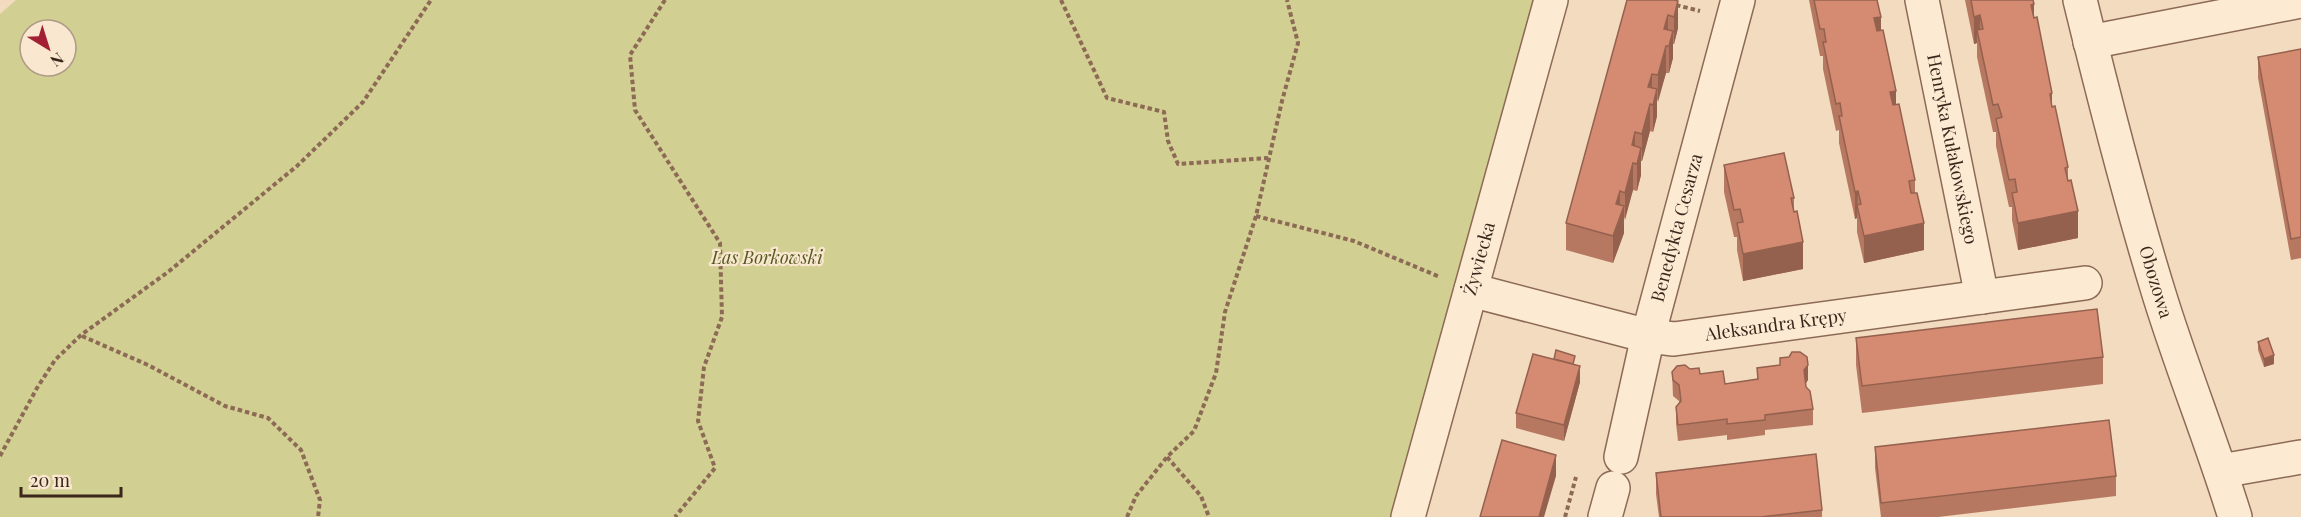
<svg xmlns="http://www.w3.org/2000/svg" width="2301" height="517" font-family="'Playfair Display',serif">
	<rect width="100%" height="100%" fill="#f2dbbf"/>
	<!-- green -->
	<path fill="#d2cf92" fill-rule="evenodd" d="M16 0H1534L1391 517H0V14ZM30 30H66V66H30Z"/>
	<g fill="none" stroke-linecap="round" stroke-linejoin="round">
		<!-- street casing -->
		<g stroke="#8d6a55" stroke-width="36">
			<g id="street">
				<path id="s1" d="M1922 0 1982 297"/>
				<path id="s2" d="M2080 0C2104 98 2129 197 2159 294 2182 369 2212 442 2235 517"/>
				<polyline points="2090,42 2301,1"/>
				<path id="s3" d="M1471 290 1648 336 1674 339 2085 283"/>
				<path id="s4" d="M1621 457 1648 336 1738 0"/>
				<polyline points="2221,471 2301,457"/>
				<path id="s5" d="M1408 517 1551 0"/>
				<polyline points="1605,517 1613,488"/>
			</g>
		</g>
		<!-- path -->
		<g stroke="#8d6a55" stroke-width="4" stroke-dasharray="4.5 3" stroke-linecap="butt">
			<polyline points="665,0 630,55 635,110 720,243 722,317 704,367 698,421 715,468 675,517"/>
			<polyline points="1061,0 1107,98 1164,112 1168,141 1178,164 1268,158"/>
			<polyline points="1676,5 1700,11"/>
			<polyline points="1256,216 1354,241 1440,277"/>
			<polyline points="82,336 148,365 225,406 268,418 301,450 320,500 318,517"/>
			<polyline points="0,456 37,388 55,360 81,335 168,272 297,166 363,102 431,0"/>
			<polyline points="1167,457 1201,496 1209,517"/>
			<polyline points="1127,517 1136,496 1167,457 1194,431 1216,373 1225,312 1256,216 1282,101 1298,43 1287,0"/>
			<polyline points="1565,517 1576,477"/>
		</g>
		<!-- street -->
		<use href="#street" stroke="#fcead3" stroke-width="33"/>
	</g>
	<!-- wall -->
	<g fill="#b77861">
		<polygon points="1674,0 1678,28 1674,44 1673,44 1673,58 1669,73 1666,73 1657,102 1657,116 1653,132 1650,131 1642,161 1641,161 1641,175 1637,191 1633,190 1624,220 1624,233 1613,263 1566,250 1566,223"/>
		<polygon points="1809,0 1877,0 1881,30 1896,105 1915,180 1915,193 1924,250 1864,263 1857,232 1857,218 1855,219 1839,143 1839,130 1836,131 1823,69 1823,56 1820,56"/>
		<polygon points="1965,0 2033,0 2034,18 2052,107 2068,167 2068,181 2078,238 2018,250 2012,220 2012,207 2009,207 1996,146 1996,132 1993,132 1977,57 1977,43 1974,44"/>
		<polygon points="2301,49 2301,258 2291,260 2258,78 2258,57"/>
		<polygon points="1724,165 1794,198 1794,212 1803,269 1743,281 1737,250 1737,237 1734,237 1724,192"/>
		<polygon points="1856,338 2103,357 2103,384 1862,413 1856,365"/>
		<polygon points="2258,342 2274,364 2264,367 2258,350"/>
		<polygon points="1575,365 1580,382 1564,441 1516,428 1516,413"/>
		<polygon points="1757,368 1808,380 1805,384 1813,409 1813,425 1765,430 1765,435 1727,440 1727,435 1678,441 1676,423 1676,407 1679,403 1679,401 1673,396 1672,372 1690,369 1725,384 1757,379"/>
		<polygon points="1875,447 2116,476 2116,496 1938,517 1881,517 1875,468"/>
		<polygon points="1656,473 1822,510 1822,517 1659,517 1656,494"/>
	</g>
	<!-- shaded-wall -->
	<g fill="#95614f">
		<polygon points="1678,1 1678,28 1674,44 1674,17"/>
		<polygon points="2034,4 2034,31 2031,5"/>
		<polygon points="1668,15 1668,42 1666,46 1666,73 1658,102 1658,75 1664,29"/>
		<polygon points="1980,15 1980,42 1977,30 1977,43 1974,44 1974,17"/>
		<polygon points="1881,17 1881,44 1874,18"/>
		<polygon points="1673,31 1673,58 1669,73 1669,46"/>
		<polygon points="1652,74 1652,101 1650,104 1650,131 1642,161 1642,134 1648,87"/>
		<polygon points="1657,89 1657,116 1653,132 1653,105"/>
		<polygon points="1896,91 1896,118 1890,92"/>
		<polygon points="2052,93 2052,120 2050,94"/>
		<polygon points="1635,132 1635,159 1633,163 1633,190 1625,220 1625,193 1632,145"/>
		<polygon points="1641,148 1641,175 1637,191 1637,164"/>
		<polygon points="1620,191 1620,218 1624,206 1624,233 1613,263 1613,236 1616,204"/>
		<polygon points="1858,191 1857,218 1855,219 1855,192"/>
		<polygon points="2078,211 2078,238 2018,250 2018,223"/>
		<polygon points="1924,223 1924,250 1864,263 1864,236"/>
		<polygon points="1803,242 1803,269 1743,281 1743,254"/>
		<polygon points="2274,355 2274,364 2264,367 2264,359"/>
		<polygon points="1808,365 1808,380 1804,386 1804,370"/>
		<polygon points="1580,366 1580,382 1564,441 1564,425"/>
		<polygon points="1556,455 1556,476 1544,517 1539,517"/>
	</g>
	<!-- building -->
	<g fill="#d58b71" stroke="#95614f" stroke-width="1.5">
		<polygon points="1627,0 1674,0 1678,1 1674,17 1668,15 1664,29 1673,31 1669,46 1666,46 1658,75 1652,74 1648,87 1657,89 1653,105 1650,104 1642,134 1635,132 1632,145 1641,148 1637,164 1633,163 1625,193 1620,191 1616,204 1624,206 1613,236 1566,223"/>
		<polygon points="1814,0 1877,0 1881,17 1874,18 1877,31 1883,30 1896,91 1890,92 1893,105 1899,104 1915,180 1909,181 1911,193 1917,193 1924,223 1864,236 1857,205 1861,204 1858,191 1855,192 1839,116 1842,116 1840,103 1836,104 1823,42 1826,42 1824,29 1820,29"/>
		<polygon points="1971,0 2033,0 2034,4 2031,5 2034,18 2037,17 2052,93 2050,94 2052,107 2055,106 2068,167 2065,168 2068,181 2071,180 2078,211 2018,223 2012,193 2017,192 2015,179 2009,180 1996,119 2002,117 1998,104 1993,105 1977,30 1983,29 1980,15 1974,17"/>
		<polygon points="2301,49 2301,237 2291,239 2258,57"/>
		<polygon points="1784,153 1794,198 1791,198 1794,212 1797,211 1803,242 1743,254 1737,223 1743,222 1740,209 1734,210 1724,165"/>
		<polygon points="2097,309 2103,357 1862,386 1856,338"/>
		<polygon points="2268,338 2274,355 2264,359 2258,342"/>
		<polygon points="1556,350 1575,356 1573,364 1554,359"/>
		<polygon points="1792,352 1800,352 1807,357 1808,365 1804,370 1806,387 1810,391 1813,409 1765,415 1765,420 1727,424 1727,419 1678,425 1676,407 1681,401 1679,385 1673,380 1672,372 1677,366 1685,365 1690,369 1699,368 1700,374 1723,371 1725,384 1758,379 1757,368 1780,365 1780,358 1789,357"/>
		<polygon points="1533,354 1580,366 1564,425 1516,413"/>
		<polygon points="2109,420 2116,476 1881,503 1875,447"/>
		<polygon points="1502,440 1556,455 1539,517 1480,517"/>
		<polygon points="1816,454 1822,510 1761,517 1661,517 1656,473"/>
	</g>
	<g text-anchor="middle" stroke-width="4.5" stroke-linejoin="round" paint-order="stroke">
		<!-- street labels -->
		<g font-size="18" fill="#3b261b" stroke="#f9e7d0">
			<text dy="6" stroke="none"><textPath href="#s1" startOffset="152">Henryka Kułakowskiego</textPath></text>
			<text dy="6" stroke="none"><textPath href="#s4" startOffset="236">Benedykta Cesarza</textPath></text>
			<text dy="6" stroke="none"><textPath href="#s5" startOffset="268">Żywiecka</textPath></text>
			<text dy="6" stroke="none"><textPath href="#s2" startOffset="292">Obozowa</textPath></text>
			<text dy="6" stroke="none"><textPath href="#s3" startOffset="312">Aleksandra Krępy</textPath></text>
		</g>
		<!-- park labels -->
		<g font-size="18" font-style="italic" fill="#545a20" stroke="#f9e7d0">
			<text x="767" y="264">Las Borkowski</text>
		</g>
	</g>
	<!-- north arrow -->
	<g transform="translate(48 48) rotate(142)"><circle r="28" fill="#f9e7d0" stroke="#ad9a88" stroke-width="1.5"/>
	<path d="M0-4.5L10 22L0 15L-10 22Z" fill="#a31f34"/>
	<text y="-9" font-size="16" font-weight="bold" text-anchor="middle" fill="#3b261b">N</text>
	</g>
	<!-- scale -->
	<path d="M21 487v9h100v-9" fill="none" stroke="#3b261b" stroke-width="3"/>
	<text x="30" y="487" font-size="18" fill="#3b261b" stroke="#f9e7d0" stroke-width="4.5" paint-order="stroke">20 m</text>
</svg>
